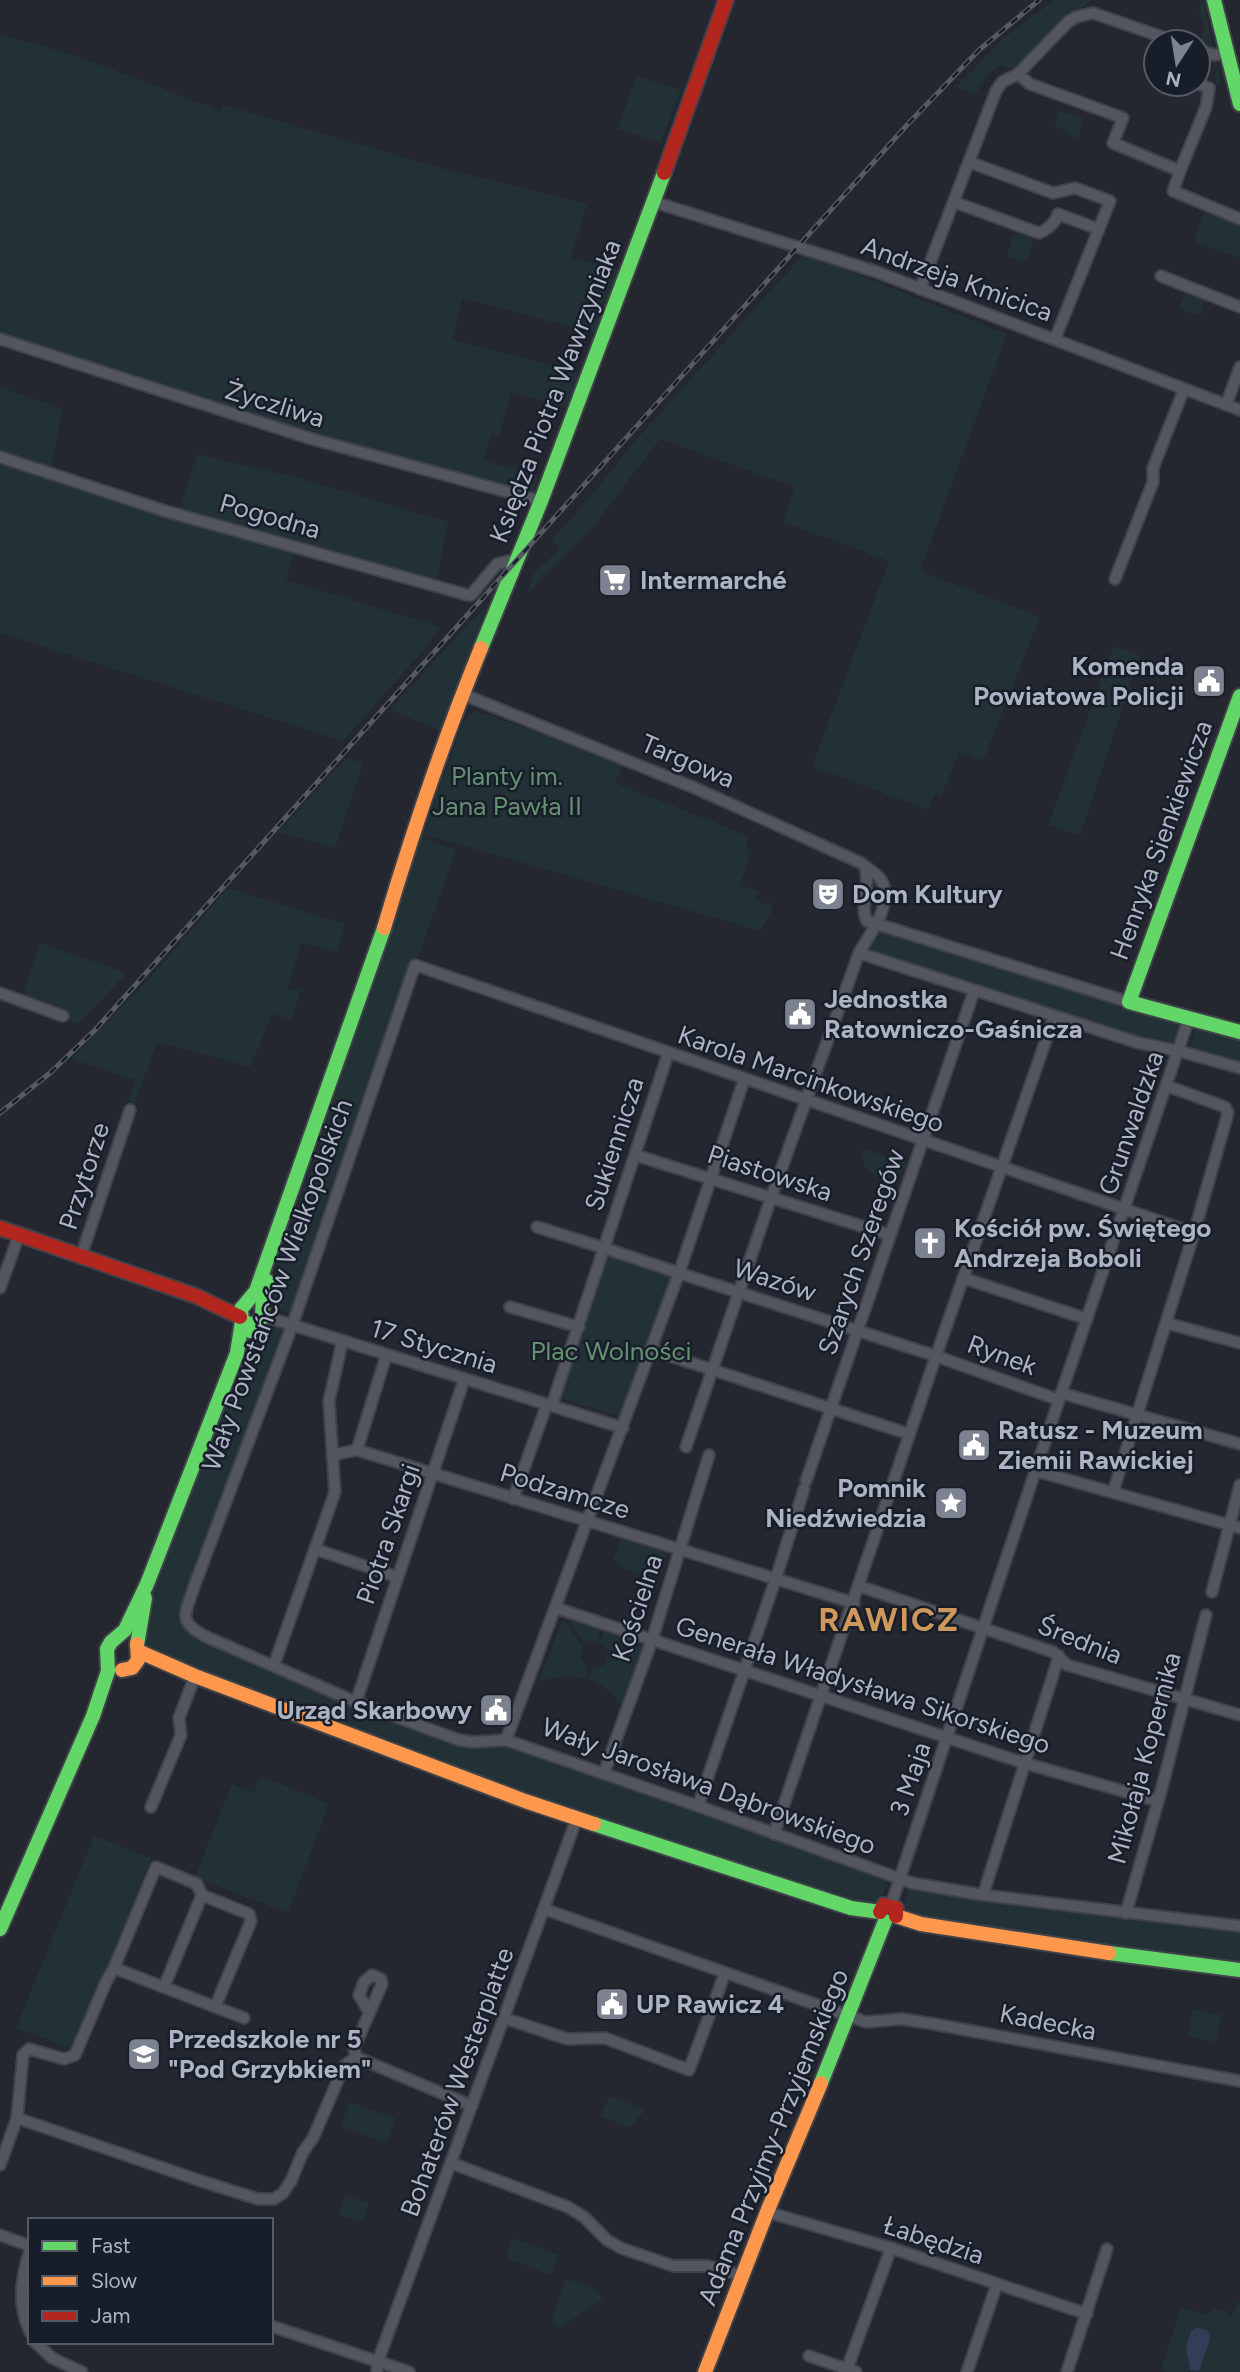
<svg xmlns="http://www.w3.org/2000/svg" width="1240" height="2372" font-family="Figtree,sans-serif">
	<rect width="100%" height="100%" fill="#24272f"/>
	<!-- green -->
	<g fill="#223135">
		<path d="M1054 0H1090L1078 11 1069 13 1014 69 1001 65C988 73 982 80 976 94L956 87 1000 41Z"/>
		<path d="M1198 0H1203L1221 86 1215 84C1218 72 1213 61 1212 49L1199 44 1205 28 1199 13 1201 2Z"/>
		<polygon points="0,35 75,55 221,111 223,105 449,170 587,204 570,258 620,270 597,334 462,298 453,340 580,373 568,407 511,392 499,436 491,434 484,461 539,475 531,498 421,469 0,341"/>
		<polygon points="637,76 681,90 660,142 617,129"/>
		<polygon points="1058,110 1083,119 1078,140 1055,125"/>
		<polygon points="1204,213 1240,225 1240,258 1194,242"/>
		<polygon points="1014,233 1034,238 1027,262 1007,256"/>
		<polygon points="803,255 836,266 1007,334 920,571 1040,617 983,761 960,751 941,797 935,794 928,810 812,766 889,561 783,522 795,487 660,439 591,530 526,595 535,572 559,550 552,538 573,517 642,433"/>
		<polygon points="1185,293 1205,300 1200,316 1179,309"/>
		<polygon points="0,387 63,409 50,471 179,512 197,454 299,478 448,522 436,586 295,548 286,580 441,627 420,654 343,741 0,633"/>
		<polygon points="486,608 458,689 447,733 390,710 470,622"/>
		<polygon points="1114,646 1140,655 1080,836 1048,825"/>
		<polygon points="475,711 495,717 623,764 615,783 749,836 746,848 752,851 740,885 758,891 756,896 760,903 765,904 770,901 772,910 760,931 423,834 463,723 468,716"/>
		<polygon points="346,758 363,763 335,848 278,832"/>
		<path d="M420 837 456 850 292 1314C281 1310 271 1307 272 1293L269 1292 381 959Z"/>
		<polygon points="228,888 345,924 337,953 301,942 288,988 301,991 291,1019 272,1014 250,1067 157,1042 132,1111 126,1109 136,1080 71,1059 149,979"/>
		<path d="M884 931 1117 1004 1172 1019 1181 1024C1179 1033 1179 1041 1169 1045L1124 1035 875 956 869 951 877 932Z"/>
		<polygon points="40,943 127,973 78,1024 63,1016 21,1000"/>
		<polygon points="1197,1025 1240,1038 1240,1063 1190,1049"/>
		<path d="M863 1148 908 1164C895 1191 857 1178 863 1148Z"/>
		<polygon points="612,1255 670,1275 670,1278 623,1418 559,1397 607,1259"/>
		<path d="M272 1326 287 1331 184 1605 181 1622 188 1633 457 1743 503 1745 888 1879C881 1902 881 1903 856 1904L523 1793 270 1700 151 1649 145 1638 154 1600 151 1598 171 1539 253 1335 261 1328Z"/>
		<polygon points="622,1538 668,1552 661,1576 649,1572 648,1576 617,1566 618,1562 613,1560"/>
		<polygon points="563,1619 583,1647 581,1659 588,1668 585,1679 566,1676 539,1681"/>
		<polygon points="567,1619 601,1630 597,1641 586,1644"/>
		<polygon points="604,1631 609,1632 638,1642 608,1651 600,1642"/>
		<path d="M645 1644V1646L623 1712C618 1694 604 1686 589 1680L592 1669 604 1665 608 1655Z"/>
		<polygon points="261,1776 329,1804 288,1913 195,1877 232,1784 253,1793"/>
		<polygon points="94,1836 151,1858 107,1971 73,2049 16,2028"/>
		<polygon points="910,1886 1240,1931 1240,1963 1152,1954 914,1917 915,1913 907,1911 904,1905"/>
		<polygon points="1193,2009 1221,2015 1216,2042 1188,2036"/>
		<polygon points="610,2096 645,2110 630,2128 601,2116"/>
		<polygon points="349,2102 395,2118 387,2143 341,2127"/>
		<polygon points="345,2195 369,2203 362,2223 338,2215"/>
		<polygon points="513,2238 559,2255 551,2275 506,2258"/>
		<polygon points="566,2279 597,2290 603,2299 558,2329 552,2319"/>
		<polygon points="1240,2300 1240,2372 1169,2372 1161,2370 1181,2307 1208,2315 1211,2308 1226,2311 1231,2318"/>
	</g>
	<!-- water -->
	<polygon fill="#323e57" points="1197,2327 1208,2331 1210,2339 1199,2371 1190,2370 1186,2347 1191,2331"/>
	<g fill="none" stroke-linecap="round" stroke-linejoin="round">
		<!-- street casing -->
		<g stroke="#404249" stroke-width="14">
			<g id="street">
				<polyline points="1198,50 1214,55 1227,53"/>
				<polyline points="1018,74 1030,84 1123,118 1113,143 1180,171 1173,191 1240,219"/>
				<polyline points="969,162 1053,193 1075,188 1110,201 1055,339"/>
				<polyline points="1180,171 1206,107 1209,88 1198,84"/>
				<polyline points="654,202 874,271 1240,410"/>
				<path d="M954 202 1039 233C1048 229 1055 224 1058 214L1098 229"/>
				<polyline points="1161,276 1240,307"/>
				<polyline points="920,289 996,91 1002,82 1018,74 1068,22 1076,17 1093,13 1177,42"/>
				<polyline points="0,339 312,439 541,501"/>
				<polyline points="1226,405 1240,367"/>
				<polyline points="0,457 165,511 468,595 471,595 497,564 517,559"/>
				<polyline points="1115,579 1153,482 1153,468 1184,389"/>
				<path d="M462 694 695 788 861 863C869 870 882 876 884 887 890 909 869 935 859 953L771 1198 686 1447"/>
				<path d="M865 867C871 885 859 907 867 921L1129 1002"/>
				<polyline points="859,953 1139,1043 1179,1051 1240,1068"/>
				<polyline points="0,993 63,1016"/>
				<polyline points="744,1080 679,1273 936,1356 1054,1017"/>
				<polyline points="635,1155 890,1235"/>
				<polyline points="537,1227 604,1248 668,1054"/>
				<path d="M1194 1233 415 965 292 1326 195 1584C185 1615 176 1622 209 1638L356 1702 459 1740 472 1742 506 1740 698 1806 912 1883 983 1895 1240 1926"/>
				<polyline points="81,1256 130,1110"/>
				<polyline points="963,1278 1087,1319"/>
				<polyline points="0,1288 19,1235"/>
				<polyline points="510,1307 579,1327"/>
				<polyline points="262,1318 273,1319 623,1428"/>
				<polyline points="1166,1323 1240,1343"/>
				<polyline points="652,1350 909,1434"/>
				<polyline points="386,1356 357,1450 854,1603"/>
				<polyline points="1061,1393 1240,1444"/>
				<polyline points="332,1455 357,1450"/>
				<polyline points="1036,1471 1240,1528"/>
				<polyline points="806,1481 974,991"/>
				<polyline points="1113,1492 1194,1233 1228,1113 1225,1107 1167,1086"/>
				<polyline points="513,1499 547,1404"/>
				<polyline points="315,1549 397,1577"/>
				<polyline points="859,1586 1053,1652 1067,1665 1240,1715"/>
				<polyline points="1212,1592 1240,1485"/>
				<polyline points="556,1608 1024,1763 1158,1801"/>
				<polyline points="274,1665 335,1492 329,1401 342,1343"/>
				<polyline points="356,1702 464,1380"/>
				<polyline points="506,1740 679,1273 604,1248 552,1405"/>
				<polyline points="604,1773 652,1640 709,1455"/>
				<polyline points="698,1806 776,1578 804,1489"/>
				<polyline points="151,1807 181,1735 179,1718 195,1676"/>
				<polyline points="774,1834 936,1356 1059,1400"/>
				<polyline points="202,1895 249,1914 251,1921 215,2007"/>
				<polyline points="983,1895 1059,1656"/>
				<polyline points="891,1905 1059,1400 1189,1018"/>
				<polyline points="544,1909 866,2022 902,2019 934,2024 1240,2081"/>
				<polyline points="1126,1913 1161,1791 1206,1615"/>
				<polyline points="114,1968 156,1867 197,1884 202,1895 164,1987"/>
				<polyline points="504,2018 567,2039 605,2038 689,2070 725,1973"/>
				<polyline points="356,2057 354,2048 382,1984 381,1979 372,1975 364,1982 359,1995 369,2012"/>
				<polyline points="356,2057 472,2106"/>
				<polyline points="17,2118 201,2181 258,2199 274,2199 283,2193 291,2181 303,2152 313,2138 344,2066 356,2057"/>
				<polyline points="451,2163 568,2207 584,2217 607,2240 621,2248 673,2266 708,2266 743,2276"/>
				<polyline points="0,2165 17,2118 23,2055 29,2049 64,2059 75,2055 106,1982 114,1968 244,2018"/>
				<polyline points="767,2212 891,2248 1087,2314"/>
				<polyline points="0,2235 30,2246"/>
				<path d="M30 2250C21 2278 17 2304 30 2332"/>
				<polyline points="271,2326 409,2372"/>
				<polyline points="35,2342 52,2358 82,2372"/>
				<polyline points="809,2356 847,2369"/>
				<polyline points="377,2372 378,2361 577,1818"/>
				<polyline points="856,2372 847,2369 891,2248"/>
				<polyline points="967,2372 997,2284"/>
				<polyline points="1067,2372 1107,2249"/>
			</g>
		</g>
		<!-- fast casing -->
		<g stroke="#404249" stroke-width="18">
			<g id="fast">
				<polyline points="1214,0 1240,104"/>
				<polyline points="481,648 541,501 664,173"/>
				<polyline points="1240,696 1129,1002 1240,1032"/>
				<polyline points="253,1325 242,1321 241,1309 256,1291 384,928"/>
				<polyline points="250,1331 253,1325 262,1318 263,1293 267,1281"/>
				<polyline points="137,1645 145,1598"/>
				<polyline points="594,1824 851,1908 880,1912"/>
				<polyline points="0,1929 93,1716 108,1671 107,1649 111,1642 125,1630 147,1584 237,1353 242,1321"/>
				<polyline points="1109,1953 1240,1970"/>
				<polyline points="821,2083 885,1921"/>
			</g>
		</g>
		<!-- slow casing -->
		<g stroke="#404249" stroke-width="18">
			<g id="slow">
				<path d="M384 928C412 833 444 739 481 648"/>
				<polyline points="140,1652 195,1676 525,1801 594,1824"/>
				<polyline points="122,1670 132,1668 138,1660 137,1644"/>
				<polyline points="896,1916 921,1924 1109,1953"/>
				<polyline points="705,2372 767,2212 821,2083"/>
			</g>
		</g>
		<!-- jam casing -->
		<g stroke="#404249" stroke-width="18">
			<g id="jam">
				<polyline points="664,173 726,0"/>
				<polyline points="0,1228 196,1296 240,1317"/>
				<polyline points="880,1912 884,1905 896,1908 896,1916"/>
			</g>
		</g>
		<!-- street -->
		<use href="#street" stroke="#53565e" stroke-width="10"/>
		<!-- fast -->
		<use href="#fast" stroke="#63d668" stroke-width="14"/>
		<!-- slow -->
		<use href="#slow" stroke="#ff974d" stroke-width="14"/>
		<!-- jam -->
		<use href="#jam" stroke="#b3261e" stroke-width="14"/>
		<!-- rail casing -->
		<g stroke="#565a61" stroke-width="5">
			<polyline id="rail" points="0,1113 50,1073 95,1030 907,125 979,50 1039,0"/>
		</g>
		<!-- rail -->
		<use href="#rail" stroke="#181e29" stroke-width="2.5" stroke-dasharray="8" stroke-linecap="butt"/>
	</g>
	<!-- icons -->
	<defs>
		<g id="supermarket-square" transform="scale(1.75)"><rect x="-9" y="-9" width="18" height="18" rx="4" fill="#7c828f" stroke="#181e29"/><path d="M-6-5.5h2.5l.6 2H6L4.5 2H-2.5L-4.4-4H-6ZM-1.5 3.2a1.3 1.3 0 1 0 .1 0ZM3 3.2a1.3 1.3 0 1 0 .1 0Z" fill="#fff"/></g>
		<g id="civic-square" transform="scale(1.75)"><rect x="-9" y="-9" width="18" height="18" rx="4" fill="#7c828f" stroke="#181e29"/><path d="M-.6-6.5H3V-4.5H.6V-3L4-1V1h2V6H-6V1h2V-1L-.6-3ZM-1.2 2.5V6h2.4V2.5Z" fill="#fff"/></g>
		<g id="theatre-square" transform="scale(1.75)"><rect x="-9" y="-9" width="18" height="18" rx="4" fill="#7c828f" stroke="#181e29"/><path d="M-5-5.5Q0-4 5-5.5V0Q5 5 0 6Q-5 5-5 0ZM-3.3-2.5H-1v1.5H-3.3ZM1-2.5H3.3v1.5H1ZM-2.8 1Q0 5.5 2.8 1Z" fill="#fff"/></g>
		<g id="church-square" transform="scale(1.75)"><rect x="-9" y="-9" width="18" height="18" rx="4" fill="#7c828f" stroke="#181e29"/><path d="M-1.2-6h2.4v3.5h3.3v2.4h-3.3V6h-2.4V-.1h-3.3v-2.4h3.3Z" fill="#fff"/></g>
		<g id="sight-square" transform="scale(1.75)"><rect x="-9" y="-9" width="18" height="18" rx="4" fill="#7c828f" stroke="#181e29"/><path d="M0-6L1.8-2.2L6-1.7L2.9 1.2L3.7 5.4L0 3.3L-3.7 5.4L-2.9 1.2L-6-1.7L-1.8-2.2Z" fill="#fff"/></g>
		<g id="school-square" transform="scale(1.75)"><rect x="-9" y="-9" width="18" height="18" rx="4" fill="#7c828f" stroke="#181e29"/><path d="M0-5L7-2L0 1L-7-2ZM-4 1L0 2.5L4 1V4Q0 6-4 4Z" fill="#fff"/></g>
	</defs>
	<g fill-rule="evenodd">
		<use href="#supermarket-square" x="615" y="580"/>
		<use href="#civic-square" x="1209" y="681"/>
		<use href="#theatre-square" x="828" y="894"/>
		<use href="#civic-square" x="800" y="1014"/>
		<use href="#church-square" x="930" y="1243"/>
		<use href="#civic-square" x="974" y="1445"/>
		<use href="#sight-square" x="951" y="1503"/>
		<use href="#civic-square" x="496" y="1710"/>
		<use href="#civic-square" x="612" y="2004"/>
		<use href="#school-square" x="144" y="2054"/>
	</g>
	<g text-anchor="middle" stroke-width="5" stroke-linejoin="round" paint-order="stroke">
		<!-- street labels -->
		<g font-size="26" fill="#acb3c2" stroke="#181e29">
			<text transform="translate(957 279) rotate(20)" y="9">Andrzeja Kmicica</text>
			<text transform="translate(555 391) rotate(-69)" y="9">Księdza Piotra Wawrzyniaka</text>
			<text transform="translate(275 404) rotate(17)" y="9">Życzliwa</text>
			<text transform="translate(270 516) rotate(16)" y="9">Pogodna</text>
			<text transform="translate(688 761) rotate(23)" y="9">Targowa</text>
			<text transform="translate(1161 840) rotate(-70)" y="9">Henryka Sienkiewicza</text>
			<text transform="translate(811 1079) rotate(19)" y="9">Karola Marcinkowskiego</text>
			<text transform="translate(1131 1123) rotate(-71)" y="9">Grunwaldzka</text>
			<text transform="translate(614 1144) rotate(-72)" y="9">Sukiennicza</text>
			<text transform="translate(770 1173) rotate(18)" y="9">Piastowska</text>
			<text transform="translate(84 1176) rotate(-72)" y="9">Przytorze</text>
			<text transform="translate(861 1252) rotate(-71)" y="9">Szarych Szeregów</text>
			<text transform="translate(775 1280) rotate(18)" y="9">Wazów</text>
			<text transform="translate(277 1285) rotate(-70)" y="9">Wały Powstańców Wielkopolskich</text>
			<text transform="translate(434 1346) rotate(17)" y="9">17 Stycznia</text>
			<text transform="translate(1002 1355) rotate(20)" y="9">Rynek</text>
			<text transform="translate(565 1491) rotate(17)" y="9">Podzamcze</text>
			<text transform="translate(388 1534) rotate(-71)" y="9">Piotra Skargi</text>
			<text transform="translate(637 1608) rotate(-72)" y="9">Kościelna</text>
			<text transform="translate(1080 1640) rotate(22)" y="9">Średnia</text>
			<text transform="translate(863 1685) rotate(18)" y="9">Generała Władysława Sikorskiego</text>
			<text transform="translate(1144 1758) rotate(-75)" y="9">Mikołaja Kopernika</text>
			<text transform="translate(910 1779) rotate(-71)" y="9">3 Maja</text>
			<text transform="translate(709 1786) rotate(20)" y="9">Wały Jarosława Dąbrowskiego</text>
			<text transform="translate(1048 2022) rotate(11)" y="9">Kadecka</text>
			<text transform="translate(457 2082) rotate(-70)" y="9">Bohaterów Westerplatte</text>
			<text transform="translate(773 2137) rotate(-68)" y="9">Adama Przyjmy-Przyjemskiego</text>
			<text transform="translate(934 2240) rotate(18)" y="9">Łabędzia</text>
		</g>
		<!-- poi labels -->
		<g font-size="26" font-weight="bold" fill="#acb3c2" stroke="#181e29" text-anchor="start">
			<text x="640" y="589">Intermarché</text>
			<text x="1184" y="675" text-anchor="end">Komenda<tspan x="1184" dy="30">Powiatowa Policji</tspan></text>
			<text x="852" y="903">Dom Kultury</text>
			<text x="824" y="1008">Jednostka<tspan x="824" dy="30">Ratowniczo-Gaśnicza</tspan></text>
			<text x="954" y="1237">Kościół pw. Świętego<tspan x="954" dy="30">Andrzeja Boboli</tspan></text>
			<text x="998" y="1439">Ratusz - Muzeum<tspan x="998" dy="30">Ziemii Rawickiej</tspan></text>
			<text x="926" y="1497" text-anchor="end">Pomnik<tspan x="926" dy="30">Niedźwiedzia</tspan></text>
			<text x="472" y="1719" text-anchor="end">Urząd Skarbowy</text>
			<text x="636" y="2013">UP Rawicz 4</text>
			<text x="168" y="2048">Przedszkole nr 5<tspan x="168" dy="30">"Pod Grzybkiem"</tspan></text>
		</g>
		<!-- park labels -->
		<g font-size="26" fill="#659173" stroke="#181e29">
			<text x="507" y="785">Planty im.<tspan x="507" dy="30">Jana Pawła II</tspan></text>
			<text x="611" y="1360">Plac Wolności</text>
		</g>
		<!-- district labels -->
		<g font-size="33" font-weight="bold" letter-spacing="2" fill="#ce975b" stroke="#181e29">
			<text x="889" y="1631">RAWICZ</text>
		</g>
	</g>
	<!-- legend -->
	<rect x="28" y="2218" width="245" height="126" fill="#181e29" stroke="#535a66" stroke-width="2"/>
	<rect x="42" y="2241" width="35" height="10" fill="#63d668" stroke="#535a66" stroke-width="2"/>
	<text x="91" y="2253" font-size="21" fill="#acb3c2">Fast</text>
	<rect x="42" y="2276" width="35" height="10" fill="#ff974d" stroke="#535a66" stroke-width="2"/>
	<text x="91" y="2288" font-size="21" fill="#acb3c2">Slow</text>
	<rect x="42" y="2311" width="35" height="10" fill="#b3261e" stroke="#535a66" stroke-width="2"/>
	<text x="91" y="2323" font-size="21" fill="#acb3c2">Jam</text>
	<!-- north arrow -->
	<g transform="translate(1177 63) rotate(192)"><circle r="33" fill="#181e29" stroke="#535a66" stroke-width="2"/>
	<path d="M0-5L12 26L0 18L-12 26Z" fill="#7c828f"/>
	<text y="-10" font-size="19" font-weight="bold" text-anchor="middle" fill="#acb3c2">N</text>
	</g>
</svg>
